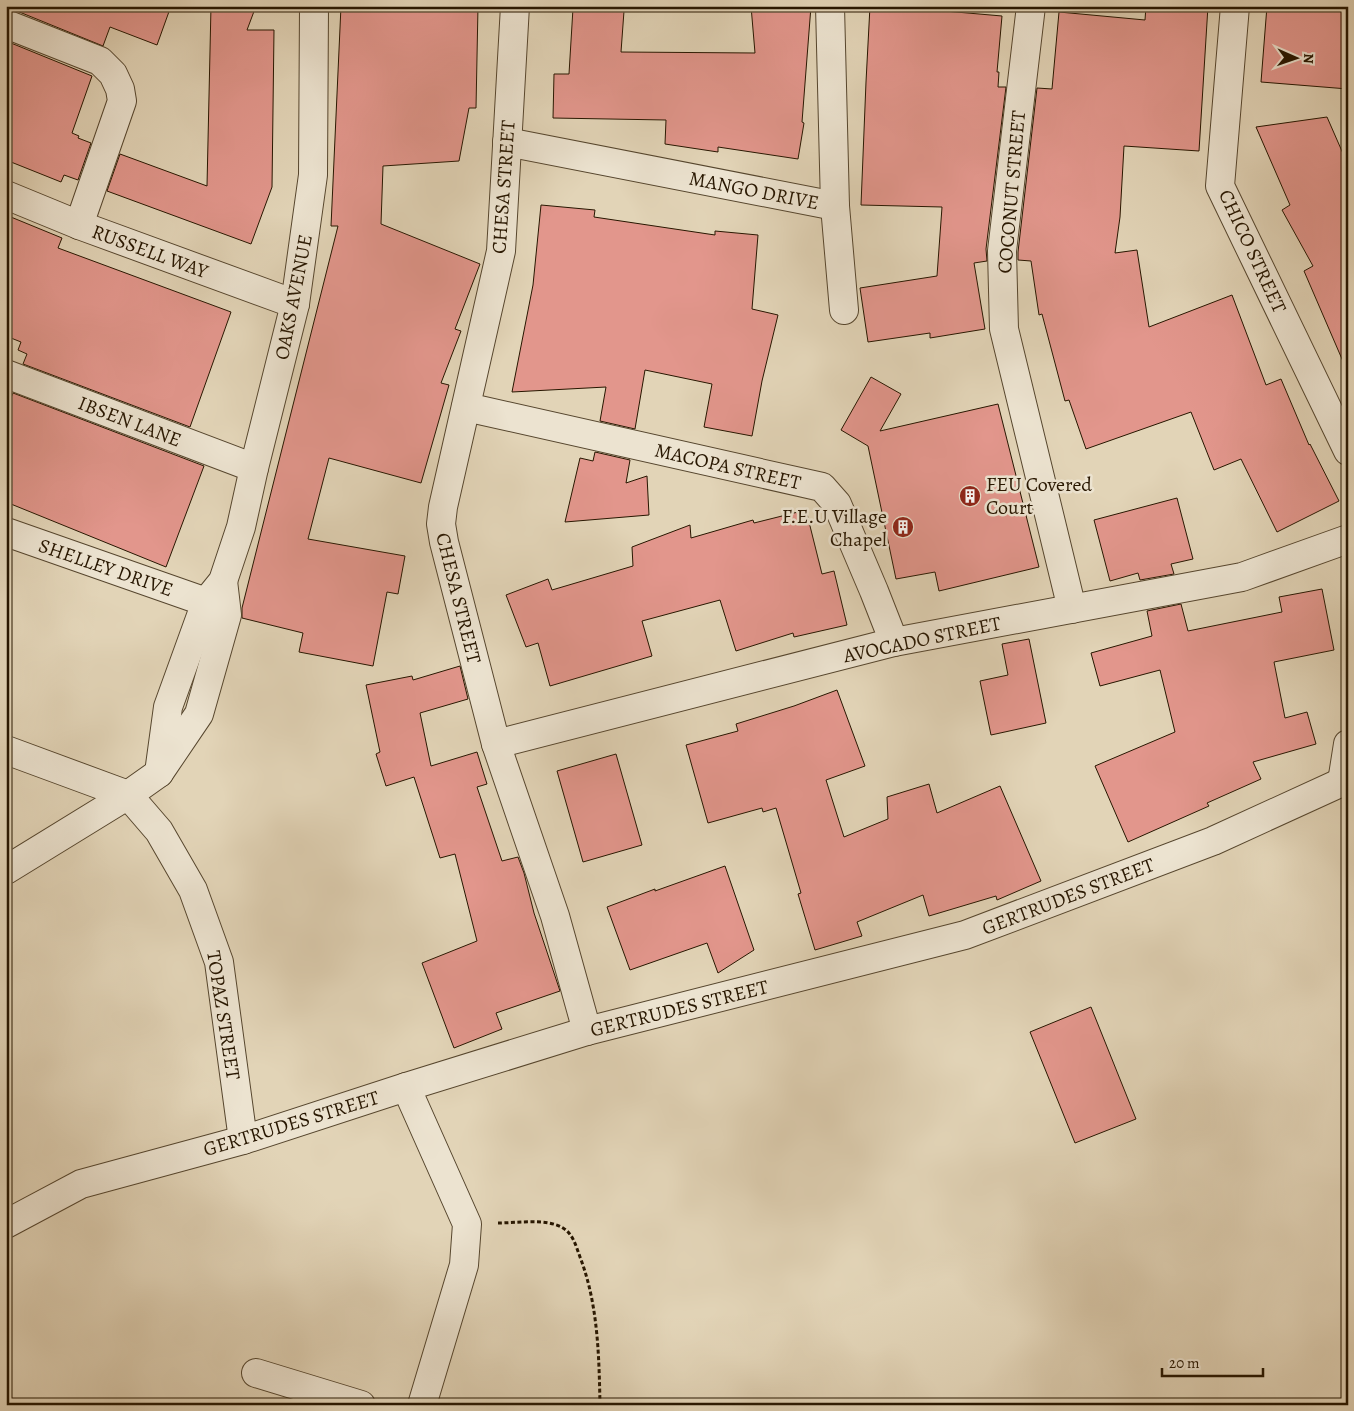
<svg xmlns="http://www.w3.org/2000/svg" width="1354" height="1411" font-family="Alegreya,serif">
	<rect width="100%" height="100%" fill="#e2d4b7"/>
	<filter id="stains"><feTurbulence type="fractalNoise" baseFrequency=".004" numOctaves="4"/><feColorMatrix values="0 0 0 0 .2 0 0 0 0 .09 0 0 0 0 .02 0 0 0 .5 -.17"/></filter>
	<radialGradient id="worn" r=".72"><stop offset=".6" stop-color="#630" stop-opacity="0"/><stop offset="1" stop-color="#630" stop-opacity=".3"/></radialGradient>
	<!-- building -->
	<g fill="#e2968c" stroke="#271600">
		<polygon points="6,6 171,6 157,45 110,27 103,46 12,9 6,9"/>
		<polygon points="211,6 256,6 247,30 274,30 272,187 251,244 107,191 120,154 207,186"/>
		<polygon points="341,6 478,6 476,108 469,108 459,161 383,166 381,224 480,264 455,329 461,331 441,383 449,385 421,483 329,458 308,539 405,556 398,594 387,592 373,666 299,652 303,633 242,618 242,608 338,226 331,226"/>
		<polygon points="751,6 811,6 802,122 804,123 798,159 718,147 718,152 665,144 666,120 553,118 554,74 569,74 573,8 624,11 621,52 755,53"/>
		<polygon points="870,6 933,6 933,10 1002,16 997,72 999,72 998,87 1006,87 986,249 987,261 974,263 985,329 930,338 930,333 868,342 860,288 937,276 942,207 861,205 866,82"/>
		<polygon points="1146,6 1208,6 1199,151 1124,146 1120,217 1115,253 1137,250 1149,327 1232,295 1266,385 1281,379 1309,445 1310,444 1339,501 1277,532 1241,459 1214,470 1191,412 1086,449 1069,400 1065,401 1042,314 1039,315 1031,261 1018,260 1018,252 1037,88 1052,89 1059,12 1145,20"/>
		<polygon points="1267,6 1329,6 1348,8 1348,89 1261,82"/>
		<polygon points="6,41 92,76 72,133 79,136 78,138 91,143 78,180 64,175 61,182 6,160"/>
		<polygon points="1327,117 1348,165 1348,373 1304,271 1313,266 1282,210 1290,205 1256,127"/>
		<polygon points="541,205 595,210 594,217 715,235 715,231 758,235 752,309 778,315 762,381 752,436 704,427 712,384 645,370 635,429 600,421 606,387 512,392 533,285"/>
		<polygon points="6,215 62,238 58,248 231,312 190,427 23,364 27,354 18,350 21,342 6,336"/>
		<polygon points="871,377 901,394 880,431 998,404 1039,567 939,591 935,572 896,579 868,446 841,430"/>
		<polygon points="13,393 204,466 166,567 6,502 6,410"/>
		<polygon points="595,452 630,460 626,483 647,476 649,515 565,522 580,458 593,461"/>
		<polygon points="1177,498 1193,559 1171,564 1174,574 1140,580 1138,573 1110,581 1094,520"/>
		<polygon points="806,510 822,574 834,571 847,625 794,637 793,633 736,651 720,600 642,621 652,656 550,686 538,643 526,647 506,595 548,579 552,590 633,566 632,547 690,525 691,538 753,520 754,523"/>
		<polygon points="1322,589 1334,650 1274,662 1285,718 1307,712 1316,744 1253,762 1261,779 1207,803 1209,806 1128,842 1095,766 1175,732 1160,670 1100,686 1091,653 1152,636 1147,611 1181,604 1188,631 1282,612 1279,597"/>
		<polygon points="1029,639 1046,723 991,735 980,681 1008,675 1002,644"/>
		<polygon points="460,666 468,699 420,713 431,766 477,752 487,784 477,787 502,861 518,857 524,873 534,913 560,991 496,1013 502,1029 454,1048 422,963 477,941 455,854 440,858 414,777 386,786 376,754 380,752 366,685 412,676 413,680"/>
		<polygon points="837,690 865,766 826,780 844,837 888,819 887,797 929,784 937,813 1000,786 1041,881 997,900 996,896 929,916 923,895 857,922 862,936 815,950 798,894 801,893 776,808 763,812 762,808 708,823 686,745 738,731 736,724 794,706"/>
		<polygon points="616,754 642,845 583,862 557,771"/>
		<polygon points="725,866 754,950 718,973 707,943 630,970 607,907 655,889 655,891"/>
		<polygon points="1091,1007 1136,1119 1075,1143 1030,1032"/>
	</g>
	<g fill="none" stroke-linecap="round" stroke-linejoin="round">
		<!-- minor casing -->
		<g stroke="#56462e" stroke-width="30">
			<g id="minor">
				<polyline points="515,6 501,251 443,507 441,524 444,542 496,744 555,916 587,1031"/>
				<polyline points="830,6 835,206 844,310"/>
				<polyline points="1031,6 1002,251 1004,329 1072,609"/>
				<polyline points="1235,6 1220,186 1348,451"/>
				<polyline points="6,24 100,61 113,74 120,89 122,101 79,225"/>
				<polyline points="507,142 835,206"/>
				<polyline points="6,195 79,225 295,304"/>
				<polyline points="6,374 254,468"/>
				<polyline points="466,407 822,487 837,504 874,591 894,642"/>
				<polyline points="6,532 206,602"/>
				<polyline points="496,744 894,642 1242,577 1348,539"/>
				<polyline points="6,750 128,795 159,831 193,890 219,962 243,1140"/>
				<polyline points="159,773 168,707 206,602 223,581 241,527 254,468 295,304 313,175 314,6"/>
				<polyline points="1342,782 1348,744"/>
				<polyline points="6,870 128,795 159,773 199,714 227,615 223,581"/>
				<polyline points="406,1087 467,1224 464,1265 422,1405"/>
				<polyline points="6,1224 81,1184 243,1140 406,1087 587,1031 965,935 1213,841 1342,782 1348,778"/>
				<polyline points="256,1373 361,1405"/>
			</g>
		</g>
		<!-- path -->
		<path stroke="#271600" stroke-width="3" stroke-dasharray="4 2.5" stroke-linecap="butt" d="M498 1223C516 1223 547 1218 563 1228 573 1234 576 1246 580 1257 598 1304 599 1355 600 1405"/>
		<!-- minor -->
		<use href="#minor" stroke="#ece3d0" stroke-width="28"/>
	</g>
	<!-- icons -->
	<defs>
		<g id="building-disc" transform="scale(1.125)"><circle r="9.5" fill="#8f2418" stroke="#ece3d0"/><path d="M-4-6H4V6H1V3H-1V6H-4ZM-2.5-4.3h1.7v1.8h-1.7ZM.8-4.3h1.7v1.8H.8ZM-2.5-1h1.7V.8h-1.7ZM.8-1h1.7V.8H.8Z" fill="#fff"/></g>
	</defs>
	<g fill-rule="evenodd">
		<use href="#building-disc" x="970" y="496"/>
		<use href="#building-disc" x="903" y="527"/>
	</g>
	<g text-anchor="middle" stroke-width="5" stroke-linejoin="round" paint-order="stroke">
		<!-- street labels -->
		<g font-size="20" fill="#271600" stroke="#ece3d0">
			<text transform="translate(503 187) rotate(-86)" y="7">CHESA STREET</text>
			<text transform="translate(754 190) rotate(11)" y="7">MANGO DRIVE</text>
			<text transform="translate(1011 192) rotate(-85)" y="7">COCONUT STREET</text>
			<text transform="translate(150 251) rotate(20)" y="7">RUSSELL WAY</text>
			<text transform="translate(1253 251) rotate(65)" y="7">CHICO STREET</text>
			<text transform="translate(293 297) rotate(-79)" y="7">OAKS AVENUE</text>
			<text transform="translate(130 421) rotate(21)" y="7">IBSEN LANE</text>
			<text transform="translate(728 466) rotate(13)" y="7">MACOPA STREET</text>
			<text transform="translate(106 567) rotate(19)" y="7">SHELLEY DRIVE</text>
			<text transform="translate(459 598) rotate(76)" y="7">CHESA STREET</text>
			<text transform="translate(922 639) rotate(-12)" y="7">AVOCADO STREET</text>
			<text transform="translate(1068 896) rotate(-21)" y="7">GERTRUDES STREET</text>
			<text transform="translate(679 1008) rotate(-14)" y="7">GERTRUDES STREET</text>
			<text transform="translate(224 1015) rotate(81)" y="7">TOPAZ STREET</text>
			<text transform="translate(291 1123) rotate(-17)" y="7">GERTRUDES STREET</text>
		</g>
		<!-- poi labels -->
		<g font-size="20" fill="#271600" stroke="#ece3d0" text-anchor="start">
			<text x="986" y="491">FEU Covered<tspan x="986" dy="23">Court</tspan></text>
			<text x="887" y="523" text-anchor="end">F.E.U Village<tspan x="887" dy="23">Chapel</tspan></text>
		</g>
	</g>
	<!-- margin -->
	<rect width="1354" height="1411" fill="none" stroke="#e2d4b7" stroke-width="25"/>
	<rect x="8" y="8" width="1339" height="1396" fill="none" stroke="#271600" stroke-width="2.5"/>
	<rect x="12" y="12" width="1329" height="1386" fill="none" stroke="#271600"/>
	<!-- north arrow -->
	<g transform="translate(1296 58) rotate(92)" stroke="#ece3d0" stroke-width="4" paint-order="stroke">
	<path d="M0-4L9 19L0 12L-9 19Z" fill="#271600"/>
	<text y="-8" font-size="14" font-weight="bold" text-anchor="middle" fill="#271600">N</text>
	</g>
	<!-- scale -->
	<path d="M1162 1368v8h101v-8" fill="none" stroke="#271600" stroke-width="2.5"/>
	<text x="1169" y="1368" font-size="15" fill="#271600" stroke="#ece3d0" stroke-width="4" paint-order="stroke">20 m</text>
	<rect width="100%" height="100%" filter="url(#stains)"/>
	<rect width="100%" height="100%" fill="url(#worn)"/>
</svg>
